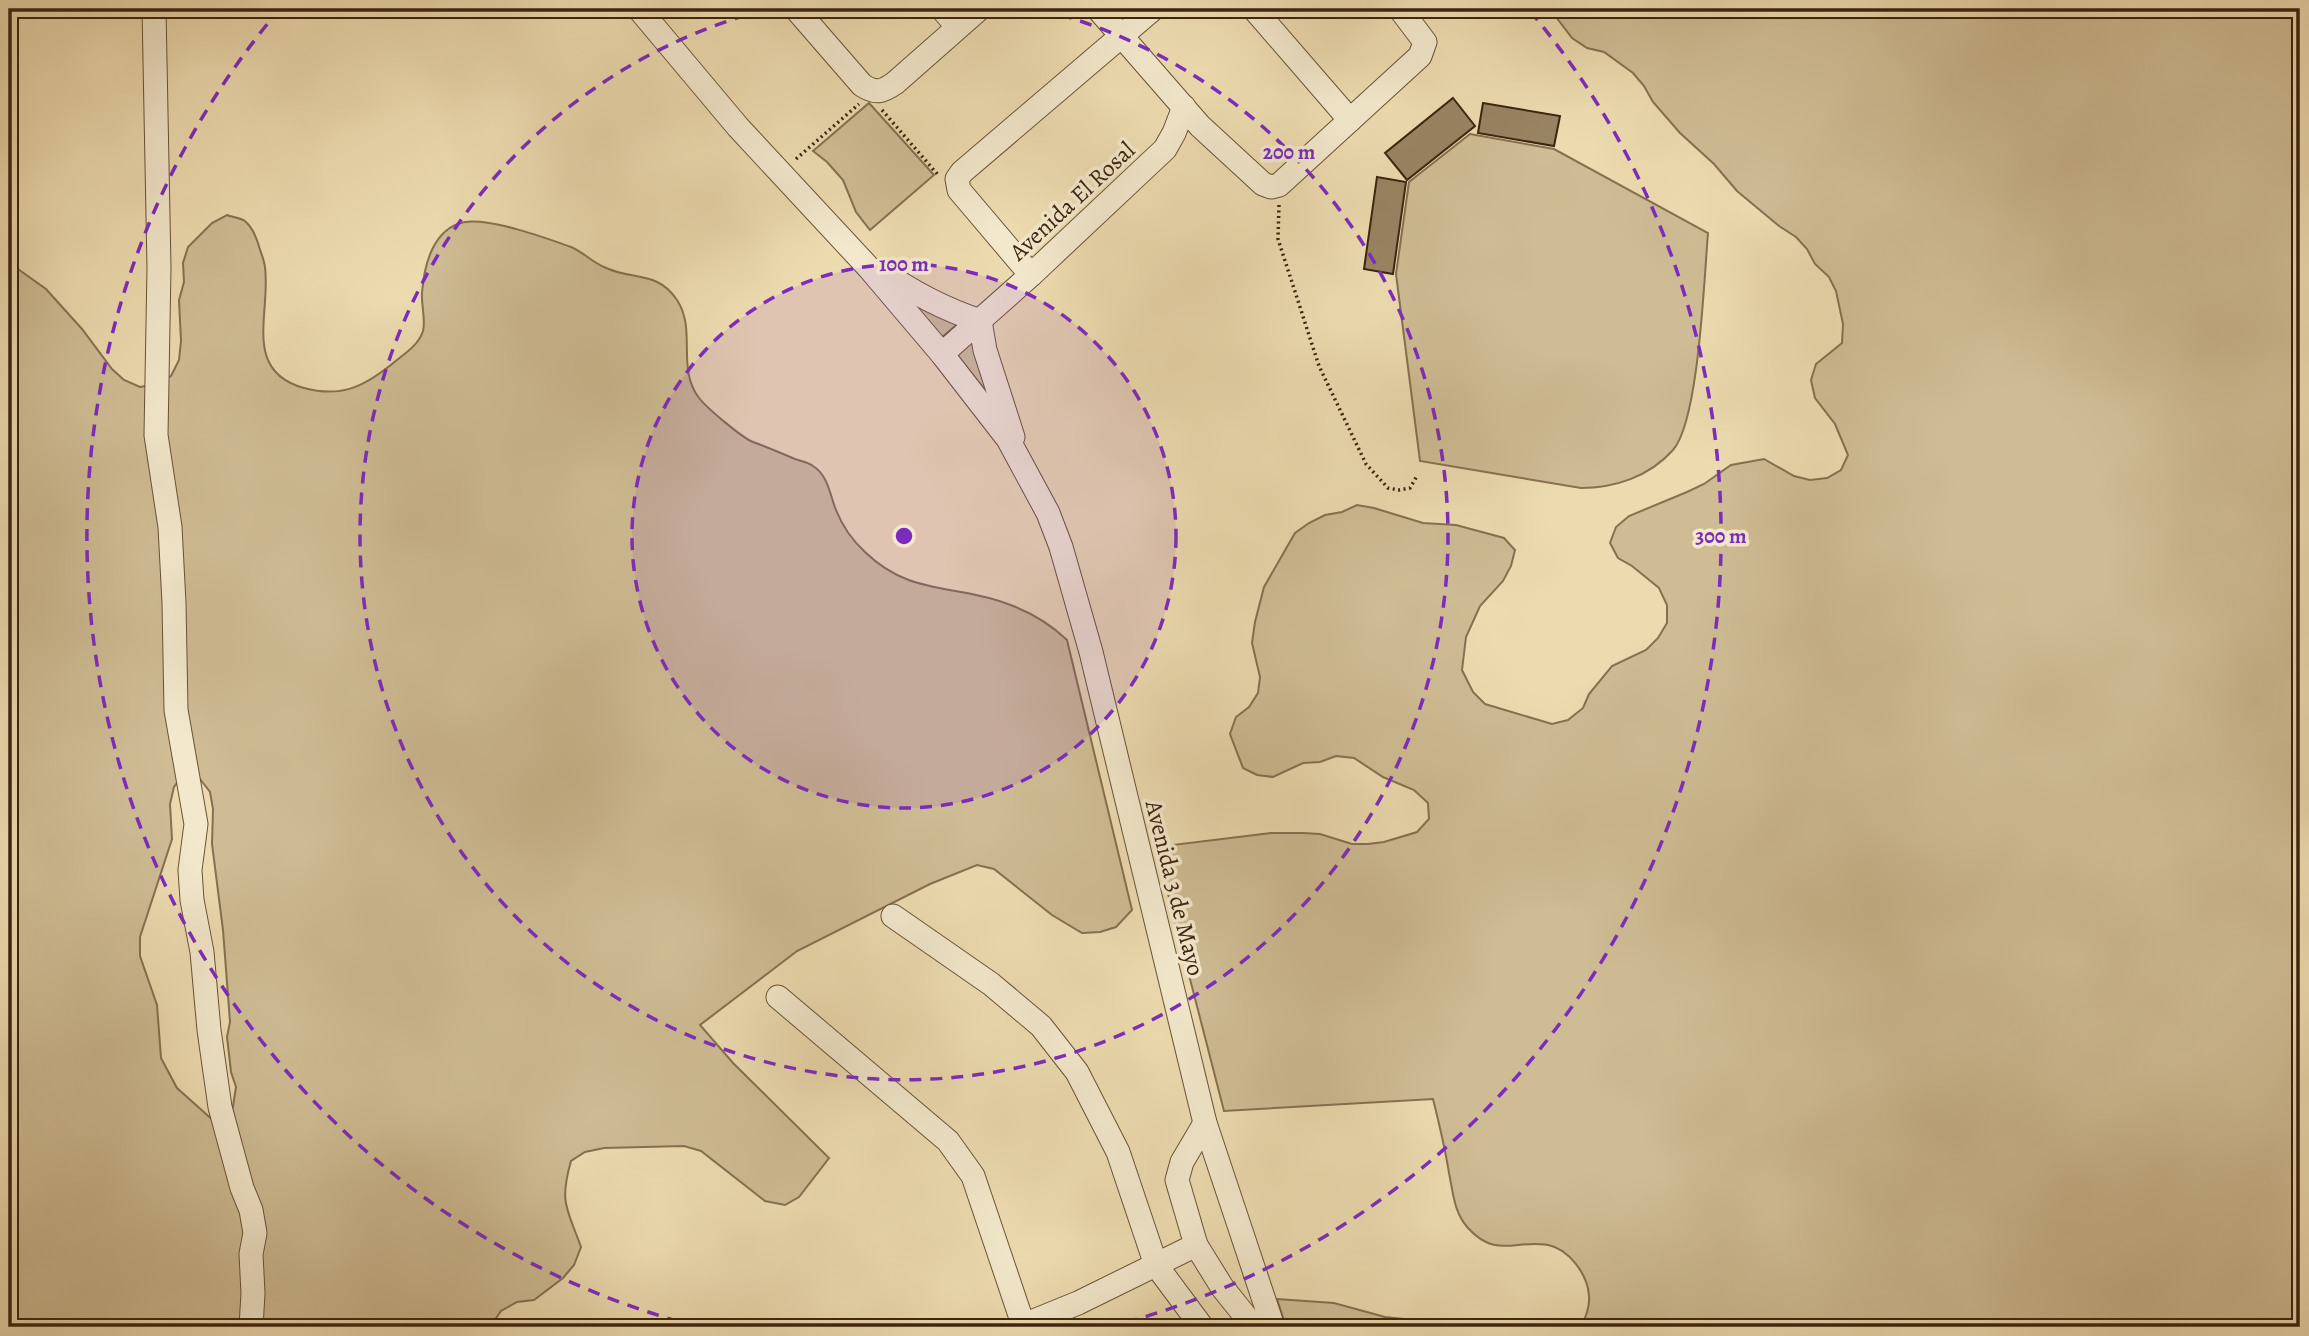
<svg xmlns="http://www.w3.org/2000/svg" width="2309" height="1336" font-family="Alegreya,serif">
	<rect width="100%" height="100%" fill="#eddbb0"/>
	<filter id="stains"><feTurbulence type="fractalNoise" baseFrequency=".00286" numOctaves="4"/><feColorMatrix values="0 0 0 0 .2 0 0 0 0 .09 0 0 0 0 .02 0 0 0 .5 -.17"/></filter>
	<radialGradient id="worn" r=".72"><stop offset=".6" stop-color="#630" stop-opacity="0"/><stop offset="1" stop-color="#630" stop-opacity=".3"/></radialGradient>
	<!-- green -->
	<g fill="#cfbc94" stroke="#867051" stroke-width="2" fill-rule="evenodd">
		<path d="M1550 9H2300V1327H1581C1586 1317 1590 1307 1589 1296 1588 1275 1569 1249 1548 1245 1516 1239 1496 1259 1468 1228 1454 1213 1453 1192 1449 1173 1445 1148 1439 1123 1433 1099L1224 1111 1156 847 1271 833H1303L1320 834 1352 844H1368L1384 842 1417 832 1429 819 1428 803 1414 790 1383 777 1354 758 1336 756 1320 762 1303 763 1273 777 1257 775 1243 768 1230 734 1236 717 1249 707 1258 693 1260 677 1252 643 1255 622 1264 587 1295 533 1309 523 1325 515 1342 512 1357 505 1374 508 1423 523 1456 525 1504 538 1515 550 1511 566 1503 581 1480 606 1466 637 1462 670 1473 692 1485 704 1552 724 1568 720 1583 708 1589 694 1612 666 1646 650 1658 638 1667 623V605L1659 588 1632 566 1618 558 1610 543 1616 527 1629 516 1687 492 1704 484 1731 465 1764 459 1794 476 1810 480 1827 478 1841 470 1848 455 1835 424 1815 398 1811 380 1816 364 1842 343 1843 324 1836 291 1829 277 1815 264 1807 249 1796 237 1779 226 1737 191 1714 164 1680 133 1653 102 1644 86 1633 73 1604 52 1587 48 1572 38Z"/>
		<polygon points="869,103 934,175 870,230 856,212 843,180 827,162 813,151"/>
		<path d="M1470 134 1554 149 1708 233C1704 279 1699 420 1673 450 1649 477 1614 488 1581 488L1420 461 1396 274 1409 182Z"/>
		<path d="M227 215C232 217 240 218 245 221 252 227 255 235 258 243 260 251 264 259 265 267 271 313 242 371 304 388 344 399 368 384 397 360 407 352 419 344 423 331 426 319 421 305 422 293 424 265 433 228 465 222 491 218 546 238 571 247 583 252 592 262 604 267 632 281 657 270 677 300 697 330 676 368 699 398 707 408 741 437 753 442 767 447 781 453 795 459 800 461 808 462 813 466 828 475 830 495 836 510 842 525 853 541 865 552 900 586 933 586 976 595 1010 602 1042 616 1067 640L1132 910 1116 927 1100 932 1082 933 1052 915 994 869 977 865 930 884 797 951 700 1025 733 1063 829 1158 799 1197 785 1205 765 1201 701 1151 684 1146 604 1148 585 1152 571 1161C559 1203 567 1208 581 1247L574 1265 563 1278 534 1300 517 1302 501 1311 490 1327H9V265L18 269 46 289 82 329 112 369 124 380 140 387 156 384 171 376 179 360 181 341 179 300 184 282 183 263 188 247 212 223ZM184 774 200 779 210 792 213 809 212 844 223 930 230 1022 227 1037 229 1054 231 1072 236 1087 231 1119 216 1123 177 1088 161 1058 157 1005 140 956V937L172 839 170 804 174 787Z"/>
		<polygon points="910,301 960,322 941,338"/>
		<polygon points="973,339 996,404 956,354"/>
		<polygon points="1277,1299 1334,1303 1385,1317 1480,1327 1286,1327"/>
	</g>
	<!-- building -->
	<g fill="#988362" stroke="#3c240e" stroke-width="2">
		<polygon points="1453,98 1475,126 1407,180 1385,153"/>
		<polygon points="1483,103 1560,116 1554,146 1478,133"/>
		<polygon points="1377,177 1406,182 1393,274 1364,269"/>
	</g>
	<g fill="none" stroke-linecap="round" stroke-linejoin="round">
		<!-- minor casing -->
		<g stroke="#685236" stroke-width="25">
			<g id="minor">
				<polyline points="154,9 159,268 156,435 170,527 174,603 176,710 196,824 190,870 192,900 202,952 209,1030 220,1107 242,1188 251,1210 255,1233 251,1254 253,1293 251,1327"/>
				<polyline points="639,9 738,127 869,268 942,354 1008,439 1048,513 1061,547 1091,652 1205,1123 1273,1327"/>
				<path d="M796 9 862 85C876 94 882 92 895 83L979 9"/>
				<polyline points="942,9 958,27"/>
				<polyline points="1098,9 1200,126 1263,184 1271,187 1279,185 1420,56 1425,42 1400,9"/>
				<polyline points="1254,9 1350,120"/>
				<path d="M882 271C913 293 944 309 980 321L985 350 1013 437"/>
				<polyline points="1031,275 959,190 957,179 962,172 1153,9"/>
				<polyline points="942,354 1031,275 1165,149 1174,133 1184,107"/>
				<polyline points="893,916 991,984 1041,1026 1077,1072 1118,1152 1156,1265 1202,1327"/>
				<polyline points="778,997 948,1141 973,1176 1024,1327"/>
				<polyline points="1205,1123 1182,1162 1177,1180 1196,1245 1222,1287 1254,1327"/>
				<polyline points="1019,1327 1078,1303 1196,1245"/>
			</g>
		</g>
		<!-- path -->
		<g stroke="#3c240e" stroke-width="3.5" stroke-dasharray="2 3.5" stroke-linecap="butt">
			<polyline points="882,110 939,176"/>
			<polyline points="796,159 859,104"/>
			<polyline points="1279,205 1278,239 1319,366 1366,464 1388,488 1399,490 1410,488 1417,476"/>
		</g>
		<!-- minor -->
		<use href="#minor" stroke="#f3e8cc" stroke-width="23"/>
	</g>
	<!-- distance rings -->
	<circle cx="904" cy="536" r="272" fill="#7b2cbf" fill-opacity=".12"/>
	<g fill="none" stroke="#7b2cbf" stroke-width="3.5" stroke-dasharray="12 9">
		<circle cx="904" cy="536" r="272"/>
		<path d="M1040 9A544 544 0 1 1 768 9"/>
		<path d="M699 1327A817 817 0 0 1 278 11M1530 11A817 817 0 0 1 1109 1327"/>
	</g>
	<g text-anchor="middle" stroke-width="7" stroke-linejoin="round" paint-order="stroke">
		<!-- street labels -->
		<g font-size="24" fill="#3c240e" stroke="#f3e8cc">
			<text transform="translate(1072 201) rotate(-43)" y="8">Avenida El Rosal</text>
			<text transform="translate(1175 888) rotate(76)" y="8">Avenida 3 de Mayo</text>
		</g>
	</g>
	<circle cx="904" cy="536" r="10" fill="#7b2cbf" stroke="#f3e8cc" stroke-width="3.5"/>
	<g font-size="21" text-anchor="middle" font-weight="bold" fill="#7b2cbf" stroke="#f3e8cc" stroke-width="7" stroke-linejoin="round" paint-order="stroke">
		<text x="1289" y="159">200 m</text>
		<text x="904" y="271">100 m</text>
		<text x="1721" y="543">300 m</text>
	</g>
	<!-- margin -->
	<rect width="2309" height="1336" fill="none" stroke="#eddbb0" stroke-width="35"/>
	<rect x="10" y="10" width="2288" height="1315" fill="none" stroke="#3c240e" stroke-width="3.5"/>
	<rect x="18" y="18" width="2274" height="1301" fill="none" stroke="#3c240e" stroke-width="2"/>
	<rect width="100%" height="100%" filter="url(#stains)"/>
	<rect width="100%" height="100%" fill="url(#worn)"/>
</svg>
